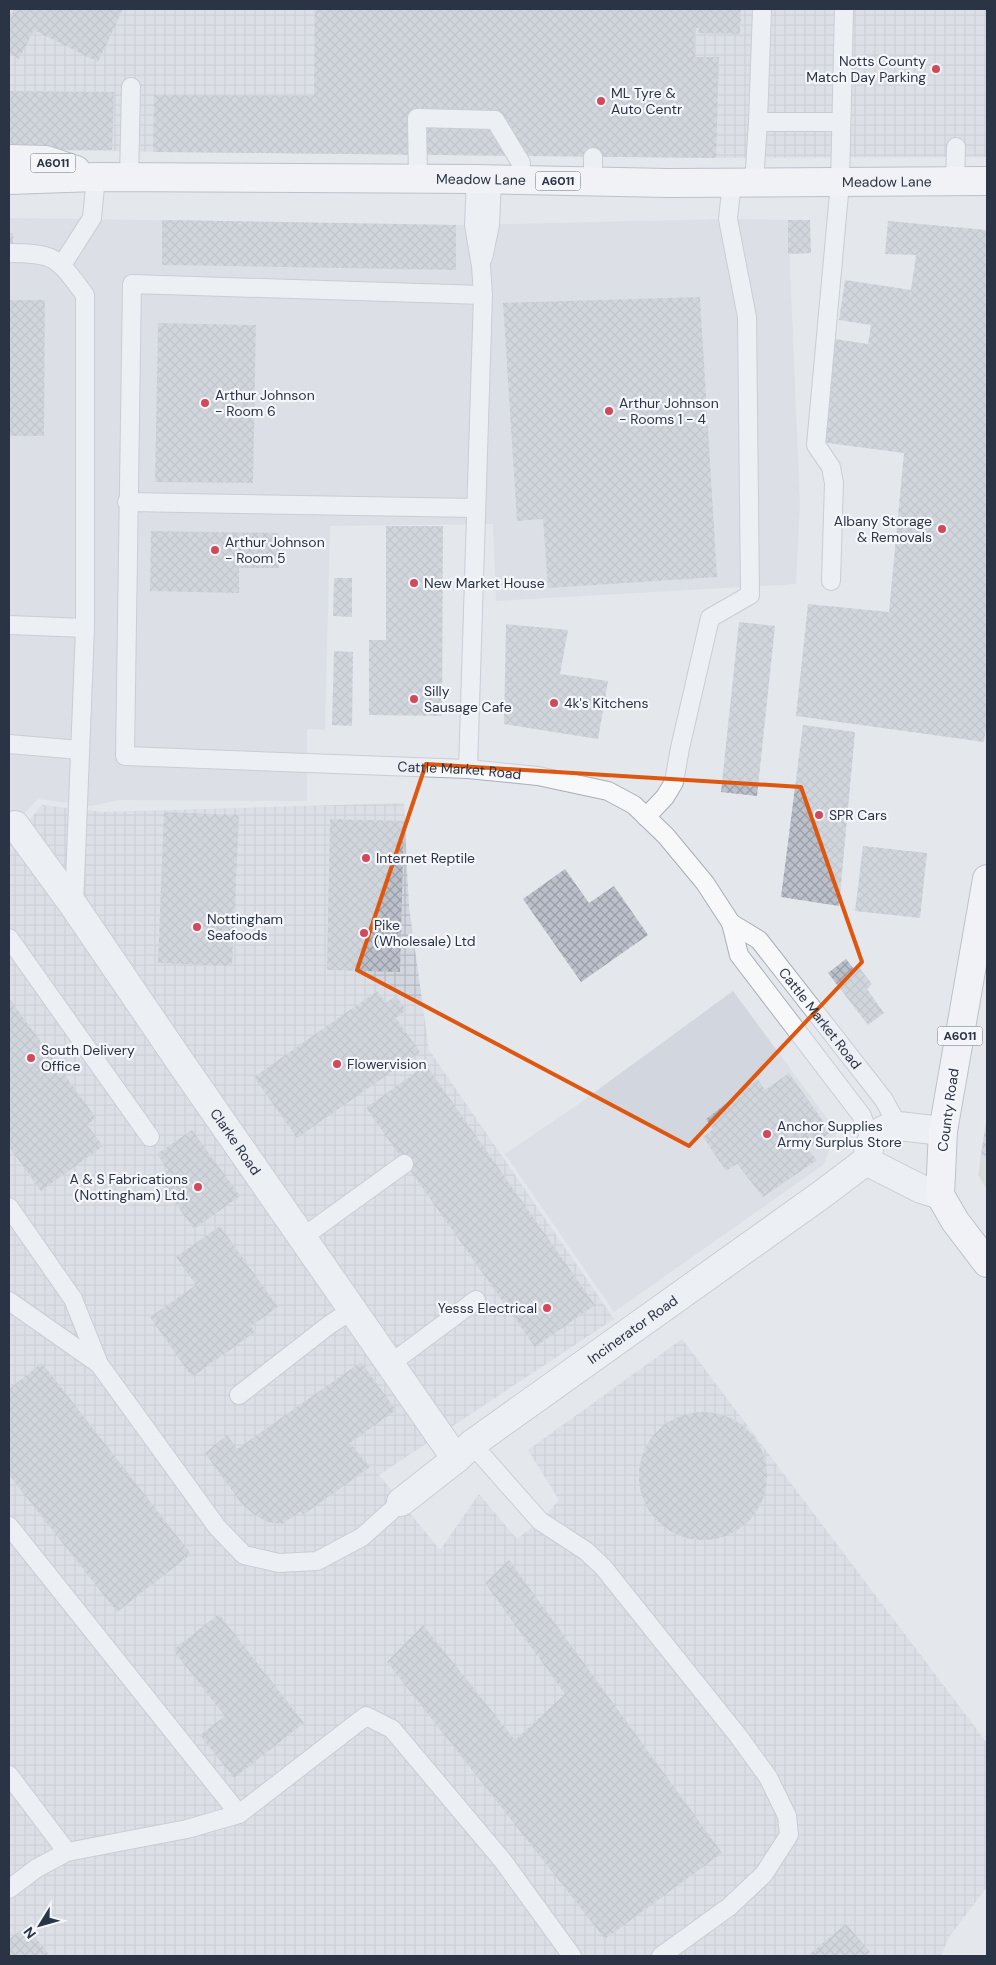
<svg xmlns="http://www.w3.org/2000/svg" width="996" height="1965" font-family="'DM Sans',sans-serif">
	<defs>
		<pattern id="industrial-grid" width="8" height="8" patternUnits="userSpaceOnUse" patternTransform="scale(1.25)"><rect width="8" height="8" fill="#d2d6de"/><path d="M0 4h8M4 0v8" fill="none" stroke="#b4b8c0"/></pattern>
		<pattern id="building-cross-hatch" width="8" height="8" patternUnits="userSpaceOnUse" patternTransform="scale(1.25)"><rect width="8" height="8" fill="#bbc0ca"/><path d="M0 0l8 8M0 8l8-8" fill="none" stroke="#989da6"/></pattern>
	</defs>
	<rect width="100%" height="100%" fill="#e4e7ec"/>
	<!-- built -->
	<g fill="#d2d6de">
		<polygon points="9,218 466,225 728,219 788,220 800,504 796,584 496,601 493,524 330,526 325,730 307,729 307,801 119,800 92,806 38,799 9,830"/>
		<polygon points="733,991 837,1132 823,1165 614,1312 505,1154 577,1105"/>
	</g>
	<!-- industrial -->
	<g fill="url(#industrial-grid)">
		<polygon points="9,9 987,9 987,157 716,158 9,150"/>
		<polygon points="404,803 409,907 429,1050 614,1319 379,1475 440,1550 479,1494 517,1539 540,1521 559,1500 528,1450 682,1339 987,1743 987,1887 949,1937 941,1956 9,1956 9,836 26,824 42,805 102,812"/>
	</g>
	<!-- park -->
	<polygon fill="#c9d6c5" points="987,1115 987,1190 978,1175"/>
	<!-- building -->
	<g fill="url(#building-cross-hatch)">
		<polygon points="14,9 123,9 98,62 34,30 19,59 9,53 9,20"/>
		<polygon points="315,9 741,9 740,34 698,33 699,28 694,28 695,57 719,57 716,158 153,152 154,95 314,96"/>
		<polygon points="9,91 114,92 112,150 9,150"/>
		<polygon points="162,220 456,225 456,270 162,265"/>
		<polygon points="788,220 810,220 811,253 788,254"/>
		<polygon points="888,221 987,230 987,721 984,742 796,716 808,604 889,612 904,453 820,442 835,339 868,344 871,325 839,320 845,280 911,290 916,255 885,254"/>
		<rect x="9" y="233" width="4" height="11"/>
		<polygon points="700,297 717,577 548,588 543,519 517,521 503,303"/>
		<polygon points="9,300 45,300 44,436 9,436"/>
		<polygon points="158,323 256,325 253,483 155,482"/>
		<polygon points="386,526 443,526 442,716 369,715 369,640 386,640"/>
		<polygon points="151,531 279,533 279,568 239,568 239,593 150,591"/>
		<polygon points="334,578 352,578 352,617 333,616"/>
		<polygon points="739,622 775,626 757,796 721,792"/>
		<polygon points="506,624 568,630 560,674 608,681 598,739 504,724"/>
		<polygon points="334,651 353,652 352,726 332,725"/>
		<polygon points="803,725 855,732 839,906 781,897"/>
		<polygon points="164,812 239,815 232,966 158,963"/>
		<polygon points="330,819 404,821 400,972 327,970"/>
		<polygon points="863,846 927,853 920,918 855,911"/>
		<polygon points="565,869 589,903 614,886 648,935 581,982 523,899"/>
		<polygon points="846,959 854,969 858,966 872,984 867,989 884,1013 868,1025 828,973"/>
		<polygon points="377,991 386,1003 396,996 406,1010 396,1018 420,1052 297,1138 254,1077"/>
		<polygon points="9,998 96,1118 87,1125 103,1146 41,1191 9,1147"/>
		<polygon points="426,1065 595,1305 535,1347 366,1108"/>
		<polygon points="789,1073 831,1132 808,1149 817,1160 763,1197 737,1164 726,1171 703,1137 713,1129 706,1119 758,1079 765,1090"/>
		<polygon points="986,1124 987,1124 987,1156 981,1155"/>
		<polygon points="192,1130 240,1196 194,1229 157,1177 168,1170 157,1154"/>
		<polygon points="220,1226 278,1307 251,1326 255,1332 192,1377 150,1317 196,1285 176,1257"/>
		<polygon points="361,1362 396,1410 350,1443 370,1467 303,1515 301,1511 282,1524 267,1522 252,1513 241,1503 205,1453 227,1435 237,1449"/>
		<polygon points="42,1363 191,1554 117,1612 9,1475 9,1389"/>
		<circle cx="703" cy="1476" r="64"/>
		<polygon points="509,1560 722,1853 605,1939 387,1662 423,1625 515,1740 565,1694 485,1583"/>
		<polygon points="219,1614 304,1723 234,1778 200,1735 225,1716 173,1650"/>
		<polygon points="846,1924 870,1952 865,1956 807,1956"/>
		<polygon points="27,1926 50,1956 9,1956 9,1939"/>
	</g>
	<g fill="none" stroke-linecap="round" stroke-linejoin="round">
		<!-- lane casing -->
		<g stroke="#a9aeb7" stroke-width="20">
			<g id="lane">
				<polyline points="762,9 758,122 841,122"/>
				<polyline points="129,178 131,87"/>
				<polyline points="418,179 417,118 495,120 521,163 519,181"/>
				<polyline points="955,180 956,147"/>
				<polyline points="593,182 593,157"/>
				<polyline points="754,183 758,122"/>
				<path d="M9 253C57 253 57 258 85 295V628L74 906"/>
				<polyline points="483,258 490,225 492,180"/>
				<polyline points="62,265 92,218 96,177"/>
				<path id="s1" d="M483 295 132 284 125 756 468 769 538 776 608 791 634 805 666 836 705 883 731 923 739 955 862 1116 871 1142"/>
				<polyline points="127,502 476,508"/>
				<polyline points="831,581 834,483 831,467 816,445 840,183 844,9"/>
				<polyline points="9,625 85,628"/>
				<polyline points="9,744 80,750"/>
				<polyline points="468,769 483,295 481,266 474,225 476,179"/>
				<polyline points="646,817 665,797 674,782 680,748 710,618 750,595 747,317 728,219 732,182"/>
				<path id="s2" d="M731 923 759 940 884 1100 898 1126"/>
				<polyline points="9,938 150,1137"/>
				<polyline points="9,1207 73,1299 99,1364 217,1527 244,1555 279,1563 317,1561 362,1537 401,1502"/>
				<polyline points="303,1237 404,1164"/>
				<polyline points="9,1301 99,1364"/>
				<polyline points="390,1364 476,1300"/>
				<polyline points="239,1395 329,1325 352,1310"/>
				<polyline points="472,1444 540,1521 586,1551 603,1567 739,1737 768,1777 787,1816 789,1835 764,1874 729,1907 661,1956"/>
				<polyline points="9,1526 239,1814"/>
				<polyline points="9,1775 67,1852"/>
				<polyline points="9,1889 37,1868 67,1852 187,1829 239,1814 366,1716 392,1729 503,1861 572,1956"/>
			</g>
		</g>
		<!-- street casing -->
		<g stroke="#a9aeb7" stroke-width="30">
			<g id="street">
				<path id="s3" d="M15 825 74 906 181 1063 456 1459"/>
				<polyline points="866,1161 921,1189 940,1195"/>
				<path id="s4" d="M401 1502 456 1459 472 1444 821 1195 866 1161 871 1142 883 1130 898 1126 943 1131"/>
			</g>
		</g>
		<!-- highway casing -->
		<g stroke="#8b94a3" stroke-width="30">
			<g id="highway">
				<polyline points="9,159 46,160 76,170"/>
				<path id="s5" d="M9 180 96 177 476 179 668 183 987 181"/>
				<polyline points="987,879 943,1131 940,1195 955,1221 987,1263"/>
			</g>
		</g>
		<!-- lane -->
		<use href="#lane" stroke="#f7f8fa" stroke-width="18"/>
		<!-- street -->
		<use href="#street" stroke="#f7f8fa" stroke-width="28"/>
		<!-- highway -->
		<use href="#highway" stroke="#fff" stroke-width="28"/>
	</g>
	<!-- marked area -->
	<path d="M0 0H996V1965H0ZM426 764 801 787 862 962 689 1146 357 970Z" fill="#e4e7ec" fill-opacity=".55" fill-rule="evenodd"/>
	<path fill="none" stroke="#df570f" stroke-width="4" stroke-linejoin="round" d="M426 764 801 787 862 962 689 1146 357 970Z"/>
	<!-- markers -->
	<g fill="#d1495b" stroke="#f4f6f9" stroke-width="2">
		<circle cx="936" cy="69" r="5"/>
		<circle cx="601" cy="101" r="5"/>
		<circle cx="205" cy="403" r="5"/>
		<circle cx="609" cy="411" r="5"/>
		<circle cx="942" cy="529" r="5"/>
		<circle cx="215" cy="550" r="5"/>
		<circle cx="414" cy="583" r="5"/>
		<circle cx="414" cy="699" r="5"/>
		<circle cx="554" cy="703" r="5"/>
		<circle cx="819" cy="815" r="5"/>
		<circle cx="366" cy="858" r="5"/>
		<circle cx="197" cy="927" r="5"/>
		<circle cx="364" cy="933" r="5"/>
		<circle cx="31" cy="1058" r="5"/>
		<circle cx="337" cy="1064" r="5"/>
		<circle cx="767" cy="1134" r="5"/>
		<circle cx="198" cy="1187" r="5"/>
		<circle cx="547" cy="1308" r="5"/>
	</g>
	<g text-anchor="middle" stroke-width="4.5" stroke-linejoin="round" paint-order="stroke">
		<!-- shield labels -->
		<g fill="#f4f6f9" stroke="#676e7b" stroke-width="1">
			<rect x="30.5" y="153.5" width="45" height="19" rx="4"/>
			<rect x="535.5" y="171.5" width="45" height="19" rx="4"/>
			<rect x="937.5" y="1026.5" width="45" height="19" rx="4"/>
		</g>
		<g font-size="12" font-weight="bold" fill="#2b3445">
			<text x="53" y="167">A6011</text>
			<text x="558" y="185">A6011</text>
			<text x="960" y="1040">A6011</text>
		</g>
		<!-- poi labels -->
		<g font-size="14" fill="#2b3445" stroke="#f4f6f9" text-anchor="start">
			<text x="926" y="66" text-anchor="end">Notts County<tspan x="926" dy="16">Match Day Parking</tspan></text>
			<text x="611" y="98">ML Tyre &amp;<tspan x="611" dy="16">Auto Centr</tspan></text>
			<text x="215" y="400">Arthur Johnson<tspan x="215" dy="16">- Room 6</tspan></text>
			<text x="619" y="408">Arthur Johnson<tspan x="619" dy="16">- Rooms 1 - 4</tspan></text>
			<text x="932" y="526" text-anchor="end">Albany Storage<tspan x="932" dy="16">&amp; Removals</tspan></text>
			<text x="225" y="547">Arthur Johnson<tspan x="225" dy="16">- Room 5</tspan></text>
			<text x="424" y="588">New Market House</text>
			<text x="424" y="696">Silly<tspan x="424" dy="16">Sausage Cafe</tspan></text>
			<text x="564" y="708">4k's Kitchens</text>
			<text x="829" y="820">SPR Cars</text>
			<text x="376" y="863">Internet Reptile</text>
			<text x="207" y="924">Nottingham<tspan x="207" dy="16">Seafoods</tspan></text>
			<text x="374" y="930">Pike<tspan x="374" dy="16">(Wholesale) Ltd</tspan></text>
			<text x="41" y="1055">South Delivery<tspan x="41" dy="16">Office</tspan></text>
			<text x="347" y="1069">Flowervision</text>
			<text x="777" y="1131">Anchor Supplies<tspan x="777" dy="16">Army Surplus Store</tspan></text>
			<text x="188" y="1184" text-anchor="end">A &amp; S Fabrications<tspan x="188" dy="16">(Nottingham) Ltd.</tspan></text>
			<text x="537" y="1313" text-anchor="end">Yesss Electrical</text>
		</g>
		<!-- street labels -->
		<g font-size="14" fill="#2b3445" stroke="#f4f6f9">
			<text dy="5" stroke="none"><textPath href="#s5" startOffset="472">Meadow Lane</textPath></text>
			<text dy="5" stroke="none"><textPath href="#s5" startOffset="878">Meadow Lane</textPath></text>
			<text dy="5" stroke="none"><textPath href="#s1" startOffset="1158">Cattle Market Road</textPath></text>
			<text dy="5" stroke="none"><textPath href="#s2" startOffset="132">Cattle Market Road</textPath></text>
			<text transform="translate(948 1110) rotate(-82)" y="5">County Road</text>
			<text dy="5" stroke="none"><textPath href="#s3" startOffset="386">Clarke Road</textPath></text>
			<text dy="5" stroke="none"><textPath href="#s4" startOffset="289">Incinerator Road</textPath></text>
		</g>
	</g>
	<!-- border -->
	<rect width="996" height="1965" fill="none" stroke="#2b3445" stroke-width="20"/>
	<!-- north arrow -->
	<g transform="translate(40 1925) rotate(233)" stroke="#f4f6f9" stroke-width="4" paint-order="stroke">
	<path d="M0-4L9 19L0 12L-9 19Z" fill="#2b3445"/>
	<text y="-8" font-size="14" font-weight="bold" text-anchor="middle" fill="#2b3445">N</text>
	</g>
</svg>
